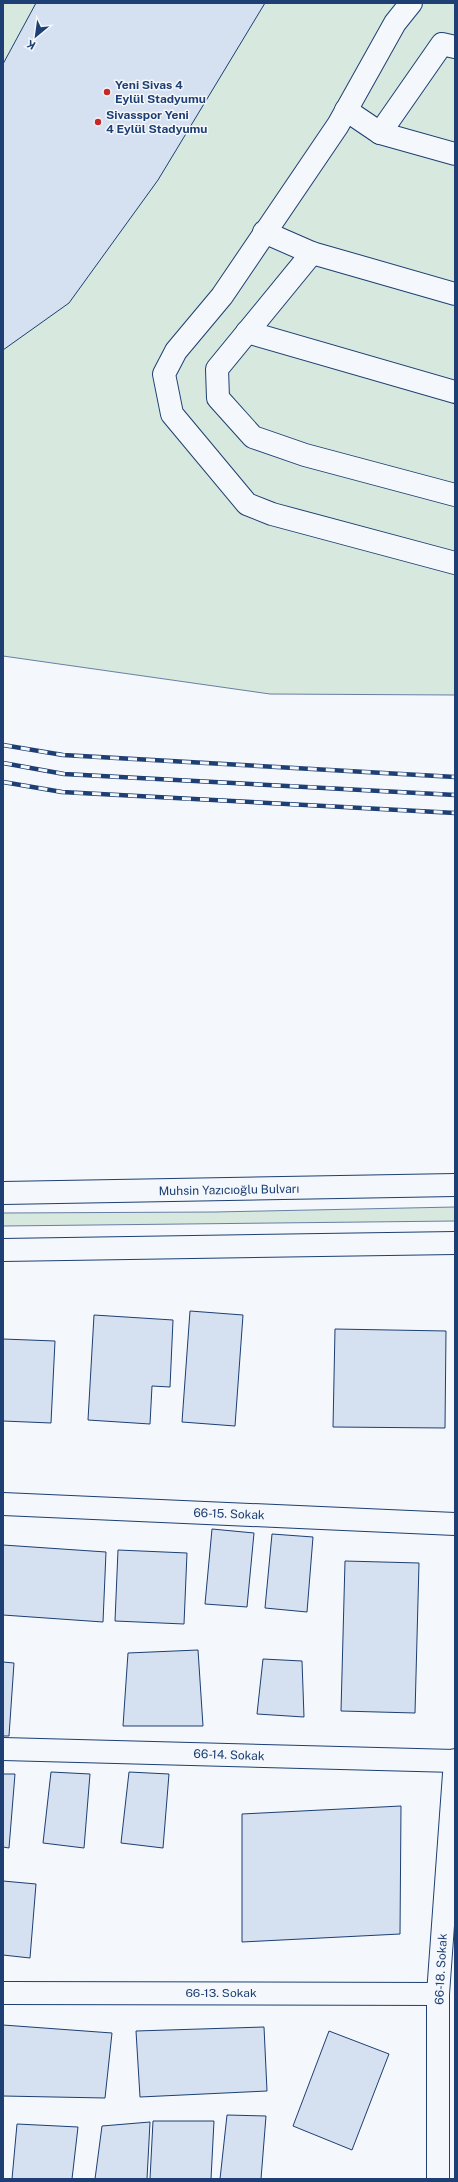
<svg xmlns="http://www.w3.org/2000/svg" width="458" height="2182" font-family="'Public Sans',sans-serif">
	<rect width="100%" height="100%" fill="#f4f7fb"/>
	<!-- green -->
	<g fill="#d7e8df" stroke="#687fa3">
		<polygon points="3,3 455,3 455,695 270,694 3,656"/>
		<polygon points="455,1207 455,1221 3,1226 3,1213 215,1212"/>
	</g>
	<!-- building -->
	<g fill="#d5e0f0" stroke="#1d3f73">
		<polygon points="36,3 265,3 158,180 69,303 3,350 3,64"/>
		<polygon points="190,1311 243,1315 235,1426 182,1422"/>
		<polygon points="94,1315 173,1320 170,1387 152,1386 150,1424 88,1420"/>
		<polygon points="335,1329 446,1331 445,1428 333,1427"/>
		<polygon points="3,1339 55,1341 51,1423 3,1421"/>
		<polygon points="212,1529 254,1533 247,1607 205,1604"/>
		<polygon points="272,1534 313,1537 307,1612 265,1608"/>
		<polygon points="3,1545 106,1552 103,1622 3,1615"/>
		<polygon points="118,1550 187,1553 184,1624 115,1621"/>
		<polygon points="345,1561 419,1563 415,1713 341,1711"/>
		<polygon points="198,1650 203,1726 123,1726 128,1653"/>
		<polygon points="263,1659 302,1661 304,1717 257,1714"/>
		<polygon points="3,1662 14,1663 9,1736 3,1736"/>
		<polygon points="51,1772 90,1774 84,1848 43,1843"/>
		<polygon points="129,1772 169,1774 163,1848 121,1843"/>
		<polygon points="3,1774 15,1774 9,1848 3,1847"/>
		<polygon points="401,1806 400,1934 242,1942 242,1814"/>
		<polygon points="3,1881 36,1884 30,1958 3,1955"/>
		<polygon points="3,2025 112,2033 105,2098 3,2096"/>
		<polygon points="264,2027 267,2091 140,2097 136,2031"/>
		<polygon points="329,2031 389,2054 352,2150 293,2126"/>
		<polygon points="227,2115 266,2116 261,2179 220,2179"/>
		<polygon points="153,2121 214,2121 211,2179 150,2179"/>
		<polygon points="150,2122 147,2179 95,2179 102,2126"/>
		<polygon points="17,2124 78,2127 72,2179 12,2179"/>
	</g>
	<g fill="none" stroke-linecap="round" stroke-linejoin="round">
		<!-- minor casing -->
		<g stroke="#1d3f73" stroke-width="24">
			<g id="minor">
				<polyline points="411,3 395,23 338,125 222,296 176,351 164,374 172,414 247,504 272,514 455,563"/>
				<polyline points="346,110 380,133 455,154"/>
				<polyline points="380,133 442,44 455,47"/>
				<polyline points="264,232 312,253 455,294"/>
				<polyline points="312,253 217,369 218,398 253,437 305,455 455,495"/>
				<polyline points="247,332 455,392"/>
				<polyline points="3,1504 455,1524"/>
				<polyline points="3,1749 455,1761"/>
				<polyline points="3,1993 438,1994"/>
				<polyline points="438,2179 438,1994 455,1760"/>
			</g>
		</g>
		<!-- major casing -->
		<g stroke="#1d3f73" stroke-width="24">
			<g id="major">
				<polyline points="3,1193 455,1185"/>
				<polyline points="3,1250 455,1243"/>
			</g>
		</g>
		<!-- minor -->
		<use href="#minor" stroke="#f4f7fb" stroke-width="22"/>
		<!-- major -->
		<use href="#major" stroke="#f4f7fb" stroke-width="22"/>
		<!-- rail casing -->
		<g stroke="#1d3f73" stroke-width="4.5">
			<g id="rail">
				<polyline points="3,745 63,755 455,777"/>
				<polyline points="3,763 64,774 455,795"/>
				<polyline points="3,782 62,792 455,813"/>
			</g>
		</g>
		<!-- rail -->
		<use href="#rail" stroke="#f4f7fb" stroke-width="3" stroke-dasharray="9" stroke-linecap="butt"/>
	</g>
	<!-- markers -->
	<g fill="#c62828" stroke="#f4f7fb" stroke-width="1.5">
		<circle cx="107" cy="92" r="4"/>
		<circle cx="98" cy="122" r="4"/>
	</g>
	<g text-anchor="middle" stroke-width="3" stroke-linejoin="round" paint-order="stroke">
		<!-- poi labels -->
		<g font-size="12" font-weight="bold" fill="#1d3f73" stroke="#f4f7fb" text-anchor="start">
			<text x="115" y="89">Yeni Sivas 4<tspan x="115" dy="14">Eylül Stadyumu</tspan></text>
			<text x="106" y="119">Sivasspor Yeni<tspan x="106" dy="14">4 Eylül Stadyumu</tspan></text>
		</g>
		<!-- street labels -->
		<g font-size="12" fill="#1d3f73" stroke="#f4f7fb">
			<text transform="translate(229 1190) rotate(-1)" y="4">Muhsin Yazıcıoğlu Bulvarı</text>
			<text transform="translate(229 1514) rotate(2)" y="4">66-15. Sokak</text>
			<text transform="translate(229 1755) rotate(2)" y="4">66-14. Sokak</text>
			<text transform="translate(441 1969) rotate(-87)" y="4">66-18. Sokak</text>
			<text x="221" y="1997">66-13. Sokak</text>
		</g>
	</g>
	<!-- border -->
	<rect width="458" height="2182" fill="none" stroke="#1d3f73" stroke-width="8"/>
	<!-- north arrow -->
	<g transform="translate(36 36) rotate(209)" stroke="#f4f7fb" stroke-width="3" paint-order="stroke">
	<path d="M0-3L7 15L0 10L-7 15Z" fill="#1d3f73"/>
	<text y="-6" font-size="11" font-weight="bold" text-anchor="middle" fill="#1d3f73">K</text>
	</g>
</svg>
